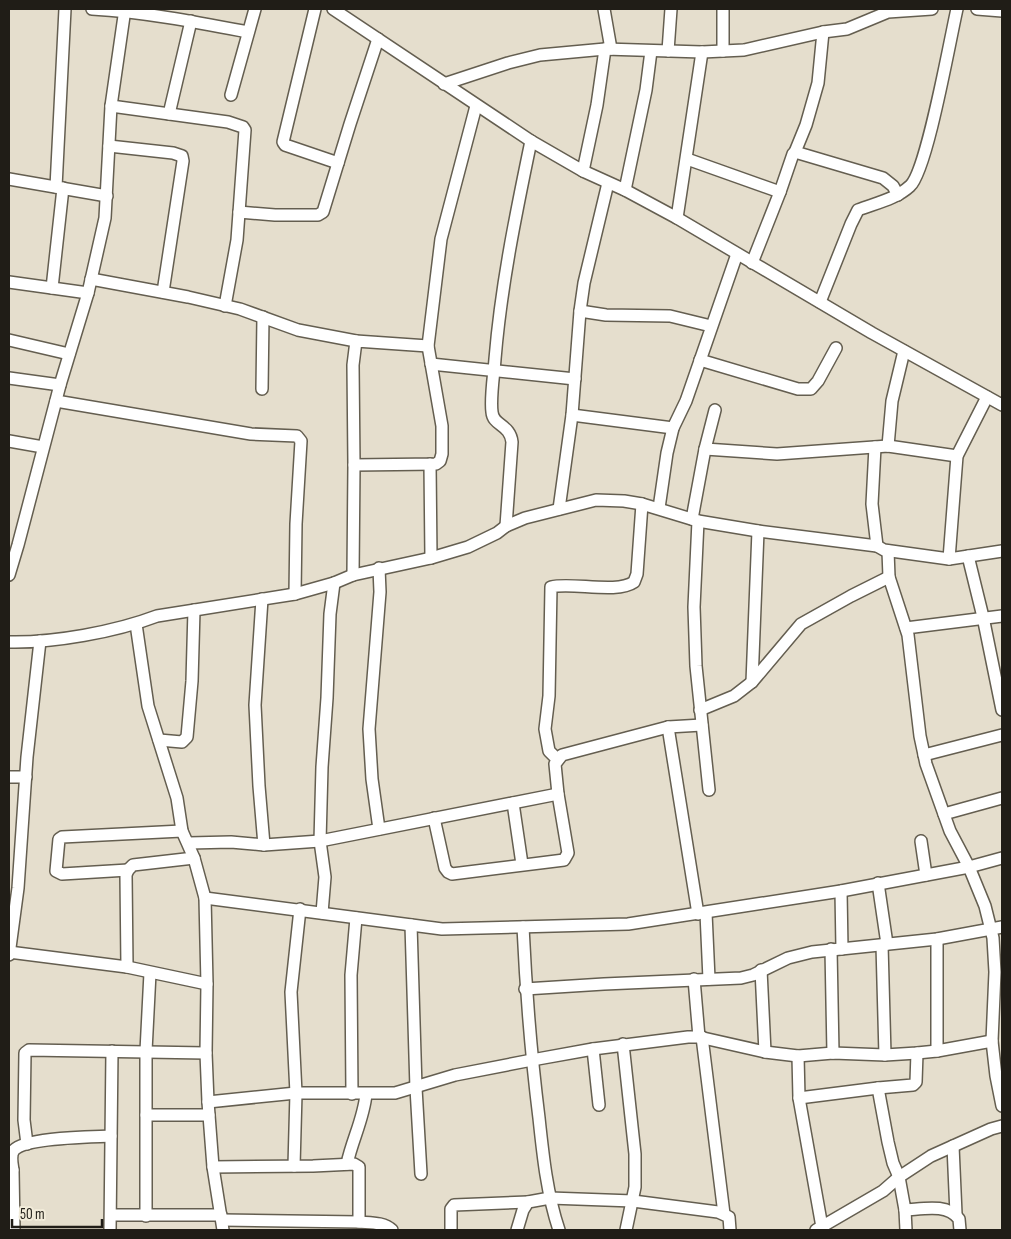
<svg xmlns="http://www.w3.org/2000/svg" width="1011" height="1239" font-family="'Sofia Sans Condensed',sans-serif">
	<rect width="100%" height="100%" fill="#e5decd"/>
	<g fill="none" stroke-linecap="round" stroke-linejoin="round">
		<!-- minor casing -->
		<g stroke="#645e50" stroke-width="14">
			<g id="minor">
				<path d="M92 9C145 12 196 22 248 32"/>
				<polyline points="315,9 283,142 285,145 338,163"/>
				<polyline points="333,9 531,141 583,171 625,190 677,218 872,333 1002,405"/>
				<polyline points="604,9 611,49"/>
				<polyline points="723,9 723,51"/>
				<polyline points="977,9 1002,11"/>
				<polyline points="668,51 671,9"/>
				<polyline points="444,84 508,63 540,55 605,49 702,52 744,50 823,32 847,29 888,12 932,9"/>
				<polyline points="231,95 255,9"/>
				<polyline points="111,106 228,122 243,127 245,130 237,240 225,306"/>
				<polyline points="169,114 191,21"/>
				<polyline points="109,146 173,153 182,156 183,161 163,292"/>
				<polyline points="795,152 883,178 893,186 898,195"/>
				<polyline points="687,159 780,192"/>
				<polyline points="583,171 597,105 605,49"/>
				<polyline points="9,179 107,196"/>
				<polyline points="56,187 65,9"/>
				<polyline points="625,190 646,90 651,51"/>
				<polyline points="239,212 275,215 318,215 323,212 350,124 378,39"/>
				<polyline points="677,218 702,52"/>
				<polyline points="752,263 780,192 793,154 795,152 806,125 818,83 823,32"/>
				<polyline points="91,279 188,297 240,309 298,330 356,341"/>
				<polyline points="9,282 88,293"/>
				<polyline points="52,288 63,188"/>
				<path d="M820 302 851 224 858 210C876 203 896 199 910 186 927 171 950 39 957 9"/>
				<polyline points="580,311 606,315 670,316 711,326"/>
				<polyline points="9,340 69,354"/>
				<polyline points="700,360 798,389 811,389 818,381 836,348"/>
				<polyline points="431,364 575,379"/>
				<polyline points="9,378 60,385"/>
				<polyline points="262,389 263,317"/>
				<polyline points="56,401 251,434 297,436 301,441 296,524 295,594"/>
				<polyline points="572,415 673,428"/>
				<polyline points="9,441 43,447"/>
				<polyline points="888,446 892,401 904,351"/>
				<polyline points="875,447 872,504 877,546"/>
				<polyline points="705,449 777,454 888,446 957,456"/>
				<polyline points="430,464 431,558"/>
				<polyline points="354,465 436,464 440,461 442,454 442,426 428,346 441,239 476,106"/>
				<polyline points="659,508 667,453 673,428 686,401 737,254"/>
				<polyline points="559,509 572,415 580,311 584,283 608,183"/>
				<polyline points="692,519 705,449 715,410"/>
				<polyline points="698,521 694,607 696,666 709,790"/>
				<path d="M506 526 512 442C510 424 493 426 492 412 490 398 494 374 495 359 501 286 516 213 531 141"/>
				<polyline points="888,551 889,577 908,635 920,736 926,764 950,831 969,867 985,906 993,938 995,972 992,1041 996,1076 1002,1106"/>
				<polyline points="968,556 983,617 1002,710"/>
				<polyline points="949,559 957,456 987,397"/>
				<polyline points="9,575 18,545 60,385 88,293 105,218 111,106 125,9"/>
				<polyline points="353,575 354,465 353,365 356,341 428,346"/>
				<polyline points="262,599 255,705 259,786 264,845"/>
				<polyline points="136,624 148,706 177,798 182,831 194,858 205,898 207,984 206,1053 208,1102 213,1167 223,1230"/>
				<polyline points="906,628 1002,616"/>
				<path d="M9 642C53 643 115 632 157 616L295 594 334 583 353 575 431 558 468 547 497 533 506 526 525 518 596 500 624 501 642 504 698 521 758 531 877 546 884 550 949 559 1002 551"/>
				<polyline points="752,682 758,531"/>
				<polyline points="700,710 734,696 752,682 801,624 851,596 889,577"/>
				<polyline points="668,727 698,914"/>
				<polyline points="159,740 182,742 187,737 192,681 194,610"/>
				<polyline points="924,755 1002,735"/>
				<path d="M557 759 549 751 545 729 549 696 551 587C572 582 617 594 634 582L637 574 642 504"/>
				<polyline points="9,777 26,777"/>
				<polyline points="513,803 522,864"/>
				<polyline points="944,814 1002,798"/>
				<polyline points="434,818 445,868 448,872 452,874 564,860 568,853 558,794"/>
				<polyline points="379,829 372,779 369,729 380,592 379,568"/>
				<polyline points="921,841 926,875"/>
				<polyline points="189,843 231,842 264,845 320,841 558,794 555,764 562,755 668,727 702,725"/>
				<polyline points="128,870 62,874 56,871 59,839 62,837 182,831"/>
				<polyline points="878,883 887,944"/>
				<polyline points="841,891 842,949"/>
				<polyline points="205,898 442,929 628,924 841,891 969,867 1002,858"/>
				<polyline points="322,913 325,877 320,841 322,767 327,698 330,614 334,583"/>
				<polyline points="706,913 709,979"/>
				<polyline points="411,925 416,1088 421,1174"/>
				<path d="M523 927C526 991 531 1054 539 1118 543 1156 547 1194 559 1230"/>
				<polyline points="937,939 937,1051"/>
				<polyline points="882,945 885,1055"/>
				<polyline points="831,949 833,1053"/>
				<polyline points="9,952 127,967 207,984"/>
				<polyline points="9,955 18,888 27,757 40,641"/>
				<polyline points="127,967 126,875 128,870 133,865 194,858"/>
				<polyline points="761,970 765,1052"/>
				<polyline points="694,979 699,1037"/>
				<polyline points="525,989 604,984 741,978 753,975 788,958 812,952 937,939 1002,927"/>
				<polyline points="702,1037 724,1214"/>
				<polyline points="623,1044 635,1154 635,1187 626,1230"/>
				<polyline points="593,1049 599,1105"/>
				<polyline points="798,1056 799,1098 822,1227"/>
				<path d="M878 1088 888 1142 893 1163 899 1177 905 1210C923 1209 947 1203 959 1219L960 1230"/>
				<polyline points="352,1094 351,975 356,918"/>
				<polyline points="799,1098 878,1088 913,1085 916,1082 917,1053"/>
				<polyline points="208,1102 296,1093 395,1093 455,1075 532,1060 593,1049 688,1037 699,1037 765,1052 798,1056 833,1053 885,1055 917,1053 937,1051 992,1041"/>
				<polyline points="146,1115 209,1115"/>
				<polyline points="27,1144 24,1120 25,1053 29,1050 206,1053"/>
				<polyline points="953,1146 956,1214"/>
				<path d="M347 1164C352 1140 364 1118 366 1094"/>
				<polyline points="294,1166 296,1093 291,992 300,909"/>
				<polyline points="213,1167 313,1166 354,1164 359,1167 359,1222"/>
				<polyline points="9,1170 13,1170 14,1230"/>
				<path d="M13 1170C12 1164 10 1155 14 1150 26 1137 92 1137 111 1136"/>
				<polyline points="905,1210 906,1230"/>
				<polyline points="111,1215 221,1215"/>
				<polyline points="146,1216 146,1051 150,973"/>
				<path d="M222 1220 359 1222C370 1223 384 1222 392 1230"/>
				<polyline points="110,1230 112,1051"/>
				<polyline points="451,1230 451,1209 454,1205 528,1202"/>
				<polyline points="517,1230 523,1210 528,1202 550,1198 633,1201 718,1212 729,1217 730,1230"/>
				<polyline points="816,1230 883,1191 899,1177 931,1156 991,1129 1002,1126"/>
			</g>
		</g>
		<!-- minor -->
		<use href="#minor" stroke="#fff" stroke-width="11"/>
	</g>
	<!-- border -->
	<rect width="1011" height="1239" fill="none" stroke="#201d17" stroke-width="20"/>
	<!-- scale -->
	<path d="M12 1219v8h90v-8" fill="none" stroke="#201d17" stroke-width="2.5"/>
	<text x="20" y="1219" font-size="15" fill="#201d17" stroke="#f2ecda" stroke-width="4" paint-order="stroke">50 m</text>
</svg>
